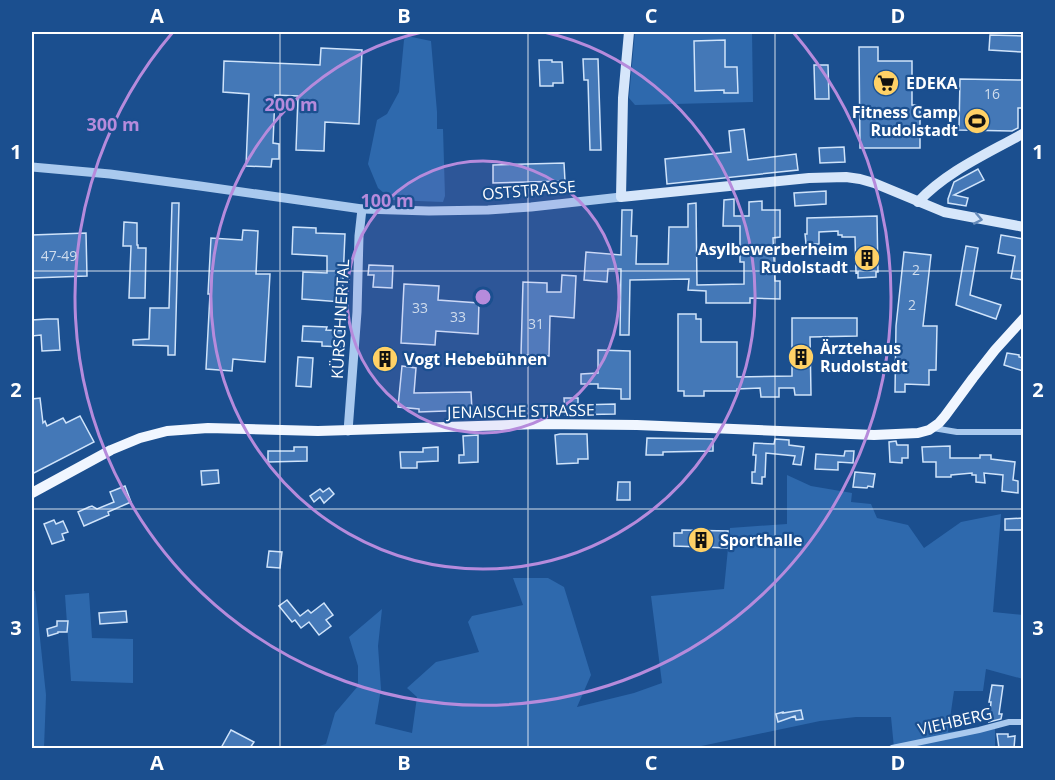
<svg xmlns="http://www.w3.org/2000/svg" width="1055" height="780" font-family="'Open Sans',sans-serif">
	<rect width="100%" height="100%" fill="#1b4f8f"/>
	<!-- green -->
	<g fill="#2e69ad">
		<polygon points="635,32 752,32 753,102 635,105 629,98"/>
		<polygon points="407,36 431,41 437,112 437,129 443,129 445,196 443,202 392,200 378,188 368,164 377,120 387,114 399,92 404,40"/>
		<polygon points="787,475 811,486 852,493 851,502 871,504 877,518 908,525 924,548 961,522 1001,514 993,612 1023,615 1023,679 986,669 983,691 954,691 948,732 995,728 995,748 894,748 891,717 856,717 820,721 692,748 312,748 326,744 335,713 358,686 358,666 349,637 382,609 378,646 381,689 375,724 412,733 417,697 407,688 436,662 479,652 468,622 472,616 523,605 513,578 548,578 564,587 591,675 577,707 634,693 662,683 651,596 724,589 730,528 787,524"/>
		<polygon points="32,591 35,591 46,695 44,748 32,748"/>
		<polygon points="89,593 92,638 133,639 133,683 71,681 65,595"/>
	</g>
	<!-- building -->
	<g fill="#4478b7" stroke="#cfe3fa" stroke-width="1.5">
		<polygon points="990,35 1023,36 1022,52 989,50"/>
		<polygon points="725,40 725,67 737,67 738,93 724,93 724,90 695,91 694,41"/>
		<polygon points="859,47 878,47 878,61 912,61 912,105 920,105 920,148 860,148"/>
		<polygon points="321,48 362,50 359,124 325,122 324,151 296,150 298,96 275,95 273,143 279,144 279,159 272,159 271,167 246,166 249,94 223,92 224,61 320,65"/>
		<polygon points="583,59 598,59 601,150 590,150 588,80 584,80"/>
		<polygon points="539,60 552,60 552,62 562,62 563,83 553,83 553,86 540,86"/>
		<polygon points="814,65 828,65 829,99 815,99"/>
		<polygon points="960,79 1023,80 1023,108 1018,108 1018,128 1012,131 959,130"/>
		<polygon points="744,129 748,160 796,154 798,170 667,184 665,159 731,152 729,131"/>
		<polygon points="844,147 845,162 820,163 819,148"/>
		<polygon points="564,163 565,181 493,183 493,165"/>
		<polygon points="978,169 984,180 954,195 968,198 966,206 948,203 948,199 954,182"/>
		<polygon points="826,191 826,204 795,206 794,193"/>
		<polygon points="734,199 734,216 749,216 749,202 762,201 762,210 780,210 780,237 773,238 775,281 780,281 780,299 750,298 750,303 706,303 706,291 688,290 689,279 630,280 629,335 620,335 621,269 608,269 607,282 584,280 586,252 621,255 622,210 632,210 631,236 637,236 636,264 668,264 669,227 688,227 688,204 696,203 697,285 744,284 744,262 740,262 740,226 723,226 724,200"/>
		<polygon points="172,203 179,203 175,355 168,355 168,346 133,345 133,340 149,339 150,308 169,308"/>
		<polygon points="877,216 878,272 876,272 876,277 858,278 858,272 856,273 855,237 842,237 842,235 838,235 838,231 819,232 819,244 806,244 805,234 807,234 807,218"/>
		<polygon points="124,222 137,223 137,245 138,245 138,248 146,248 145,298 129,298 131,246 123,246"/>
		<polygon points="293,227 316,228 316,233 345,234 342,302 302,299 303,272 327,273 327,256 292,254"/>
		<polygon points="243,230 258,231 256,274 270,274 265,362 233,359 232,371 206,369 210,294 208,294 211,238 242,240"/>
		<polygon points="86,233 87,276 32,278 32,235"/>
		<polygon points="1001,235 1023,239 1023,280 1011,278 1015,256 998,253"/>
		<polygon points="966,246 978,248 970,295 1001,305 996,319 956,305"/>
		<polygon points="904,252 931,255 923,326 937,326 936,370 929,370 929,385 905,384 905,392 895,392 896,326"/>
		<polygon points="369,265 393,266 392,288 373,287 374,275 368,275"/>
		<polygon points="562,275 576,276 574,318 550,316 549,356 521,355 523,282 547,283 547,292 561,292"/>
		<polygon points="404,284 439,286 438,300 479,303 478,334 436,331 435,345 401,343"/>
		<polygon points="678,314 696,314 696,319 701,319 701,342 737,342 737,377 792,376 792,318 857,318 857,336 810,337 811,395 795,395 794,388 779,388 779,397 761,397 760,388 737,389 737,391 704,391 704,396 684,396 684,391 678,391"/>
		<polygon points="47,319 58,319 60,350 42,351 41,335 32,336 32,320"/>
		<polygon points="303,326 327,327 326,330 344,331 344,347 322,346 322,342 302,341"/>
		<polygon points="598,350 630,351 630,399 621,399 621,389 598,388 598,384 581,384 581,374 598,373"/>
		<polygon points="1007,353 1019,355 1019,357 1023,358 1023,371 1004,365"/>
		<polygon points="298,357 313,358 311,387 296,386"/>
		<polygon points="402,366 416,368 414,393 471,392 472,410 419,412 419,409 398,407"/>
		<polygon points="40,398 43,423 45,421 47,426 63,418 66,423 80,416 94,442 32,474 32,399"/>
		<polygon points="564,398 578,398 578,405 615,404 615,414 565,415"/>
		<polygon points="560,434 587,434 588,459 578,459 578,463 557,464 555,435"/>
		<polygon points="478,435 478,462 459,463 459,455 464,455 463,436"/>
		<polygon points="647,438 713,439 713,451 663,452 663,455 646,455"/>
		<polygon points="775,439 789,440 789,445 804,447 801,465 793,464 795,456 766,453 765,477 762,477 762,484 752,483 752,472 755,472 756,455 753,455 754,443 774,444"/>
		<polygon points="896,441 897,445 908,445 908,458 902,458 902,463 890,462 889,442"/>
		<polygon points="950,446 950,458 980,458 980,455 991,455 991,459 1015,462 1013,480 1018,481 1018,493 1002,491 1003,475 984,473 985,483 976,482 976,475 972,475 972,473 951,475 951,477 936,477 936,462 923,462 922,447"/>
		<polygon points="294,447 307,447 307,461 268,462 268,451 294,451"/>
		<polygon points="438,447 438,461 417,462 417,468 401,468 400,452 423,452 423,448"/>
		<polygon points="845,451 854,451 853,463 838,462 838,470 815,469 816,454 844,456"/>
		<polygon points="218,470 219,483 202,485 201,471"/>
		<polygon points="855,472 875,474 873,487 868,486 867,488 853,487"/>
		<polygon points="618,482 630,482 630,500 617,500"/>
		<polygon points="125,486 131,502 108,512 109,515 84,526 78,512 89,507 92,506 97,509 114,502 110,492"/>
		<polygon points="329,488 334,494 324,503 320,497 314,502 310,496 320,489 323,492"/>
		<polygon points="1023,518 1023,530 1005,530 1005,519"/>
		<polygon points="54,520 56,524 63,521 68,532 62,534 64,540 52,544 44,524"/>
		<polygon points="682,530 728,531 728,548 674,546 674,533 682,533"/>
		<polygon points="269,551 282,552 280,568 267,567"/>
		<polygon points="287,600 300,616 308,610 311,613 324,603 333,615 326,620 331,626 319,635 309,622 301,628 295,620 292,622 279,606"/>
		<polygon points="126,611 127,622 100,624 99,613"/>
		<polygon points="57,621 68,621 67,632 58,632 58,633 48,636 47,629 57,626"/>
		<polygon points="992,685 1003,686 999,714 1002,714 1001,719 989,722 991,702 989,702"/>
		<polygon points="801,710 803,719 796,720 795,716 778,722 776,714 783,712 783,713"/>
		<polygon points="231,730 254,742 250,748 221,748"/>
		<polygon points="997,734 1008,734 1008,737 1015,736 1014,748 999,748"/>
	</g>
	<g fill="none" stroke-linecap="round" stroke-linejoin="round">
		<!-- minor -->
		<g stroke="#a9c9ee" stroke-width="6">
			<polyline points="933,428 957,432 1024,432"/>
			<polyline points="892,748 979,730 1009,722 1024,722"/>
		</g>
		<!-- tertiary -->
		<g stroke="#a9c9ee" stroke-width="9">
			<polyline points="32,167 110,174 200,186 362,209 429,211 488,210 531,207 621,197"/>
			<polyline points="348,431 357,312 359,236 362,209"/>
		</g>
		<!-- secondary -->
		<g stroke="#d6e6fa" stroke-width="10">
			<polyline points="629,32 623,98 621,197 809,178 846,177 860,179 874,183 944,212 1024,227"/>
			<path d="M918 202C947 171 987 154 1024 133"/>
		</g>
		<!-- primary -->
		<polyline stroke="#f0f6ff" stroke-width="10" points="32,493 111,450 140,438 167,431 208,428 318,431 540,424 637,425 874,435 918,433 929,430 939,423 945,416 973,378 995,350 1024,318"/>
	</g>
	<!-- one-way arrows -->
	<defs><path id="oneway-chevron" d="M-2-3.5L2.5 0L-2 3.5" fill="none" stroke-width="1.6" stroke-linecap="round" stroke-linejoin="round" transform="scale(1.5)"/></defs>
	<use stroke="#668bba" href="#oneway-chevron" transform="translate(978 219) rotate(11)"/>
	<!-- grid -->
	<path fill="none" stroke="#fff" stroke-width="1.5" stroke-opacity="0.55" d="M280 32V748M528 32V748M775 32V748M32 271H1024M32 509H1024"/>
	<!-- distance rings -->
	<circle cx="483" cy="297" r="136" fill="#b68bdc" fill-opacity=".12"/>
	<g fill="none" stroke="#b68bdc" stroke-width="3">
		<circle cx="483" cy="297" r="136"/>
		<path d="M544 32A272 272 0 1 1 422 32"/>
		<path d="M793 32A408 408 0 1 1 173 32"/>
	</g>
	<!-- icons -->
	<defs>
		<g id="supermarket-disc" transform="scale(1.35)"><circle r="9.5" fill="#ffd166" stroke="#1b4f8f"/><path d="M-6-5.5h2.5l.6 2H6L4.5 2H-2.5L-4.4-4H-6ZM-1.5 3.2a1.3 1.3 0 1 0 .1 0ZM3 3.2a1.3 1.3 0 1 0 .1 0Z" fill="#111"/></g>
		<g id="stadium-disc" transform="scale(1.35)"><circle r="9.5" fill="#ffd166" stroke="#1b4f8f"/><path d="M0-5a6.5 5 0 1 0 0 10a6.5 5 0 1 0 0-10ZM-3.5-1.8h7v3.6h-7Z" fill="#111"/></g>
		<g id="building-disc" transform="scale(1.35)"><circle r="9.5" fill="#ffd166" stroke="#1b4f8f"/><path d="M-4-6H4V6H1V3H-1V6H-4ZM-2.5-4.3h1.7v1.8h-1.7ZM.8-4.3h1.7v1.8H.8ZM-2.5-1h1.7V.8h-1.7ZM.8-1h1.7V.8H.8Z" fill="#111"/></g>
	</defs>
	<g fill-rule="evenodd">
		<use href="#supermarket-disc" x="886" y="83"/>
		<use href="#stadium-disc" x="977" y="121"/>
		<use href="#building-disc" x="867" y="258"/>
		<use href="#building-disc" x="801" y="357"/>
		<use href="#building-disc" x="385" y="359"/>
		<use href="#building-disc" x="701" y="540"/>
	</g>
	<g text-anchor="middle" stroke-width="4.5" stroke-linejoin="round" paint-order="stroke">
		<!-- number labels -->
		<g font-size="14" fill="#d0dded">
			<text x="992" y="99">16</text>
			<text x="59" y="261">47-49</text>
			<text x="916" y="275">2</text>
			<text x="912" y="310">2</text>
			<text x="420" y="313">33</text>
			<text x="458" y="322">33</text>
			<text x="536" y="329">31</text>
		</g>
		<!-- poi labels -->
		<g font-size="16" font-weight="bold" fill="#fff" stroke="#1b4f8f" text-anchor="start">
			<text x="906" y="89">EDEKA</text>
			<text x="958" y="118" text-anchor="end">Fitness Camp<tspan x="958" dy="18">Rudolstadt</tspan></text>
			<text x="848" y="255" text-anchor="end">Asylbewerberheim<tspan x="848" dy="18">Rudolstadt</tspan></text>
			<text x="820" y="354">Ärztehaus<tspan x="820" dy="18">Rudolstadt</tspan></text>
			<text x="404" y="365">Vogt Hebebühnen</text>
			<text x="720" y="546">Sporthalle</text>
		</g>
		<!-- street labels -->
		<g font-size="16" fill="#fff" stroke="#1b4f8f">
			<text transform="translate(529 190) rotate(-5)" y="6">OSTSTRASSE</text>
			<text transform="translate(340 319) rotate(-87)" y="6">KÜRSCHNERTAL</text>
			<text transform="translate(521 411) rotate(-1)" y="6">JENAISCHE STRASSE</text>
			<text transform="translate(955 721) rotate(-13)" y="6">VIEHBERG</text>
		</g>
	</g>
	<circle cx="483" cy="297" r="9" fill="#b68bdc" stroke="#1b4f8f" stroke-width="3"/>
	<g font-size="18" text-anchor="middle" font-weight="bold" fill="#b68bdc" stroke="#1b4f8f" stroke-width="4.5" stroke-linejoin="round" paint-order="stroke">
		<text x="291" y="111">200 m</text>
		<text x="113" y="131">300 m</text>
		<text x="387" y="207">100 m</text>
	</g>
	<!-- border -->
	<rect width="1055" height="780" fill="none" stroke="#1b4f8f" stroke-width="66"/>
	<rect x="33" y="33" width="989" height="714" fill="none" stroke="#fff" stroke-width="2"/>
	<g font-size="20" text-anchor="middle" font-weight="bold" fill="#fff">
		<text x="157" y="23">A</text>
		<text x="404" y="23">B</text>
		<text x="651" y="23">C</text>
		<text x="898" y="23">D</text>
		<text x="16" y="159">1</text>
		<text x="1038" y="159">1</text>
		<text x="16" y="397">2</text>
		<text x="1038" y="397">2</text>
		<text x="16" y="635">3</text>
		<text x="1038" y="635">3</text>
		<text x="157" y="770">A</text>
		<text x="404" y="770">B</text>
		<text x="651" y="770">C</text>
		<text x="898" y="770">D</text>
	</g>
</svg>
